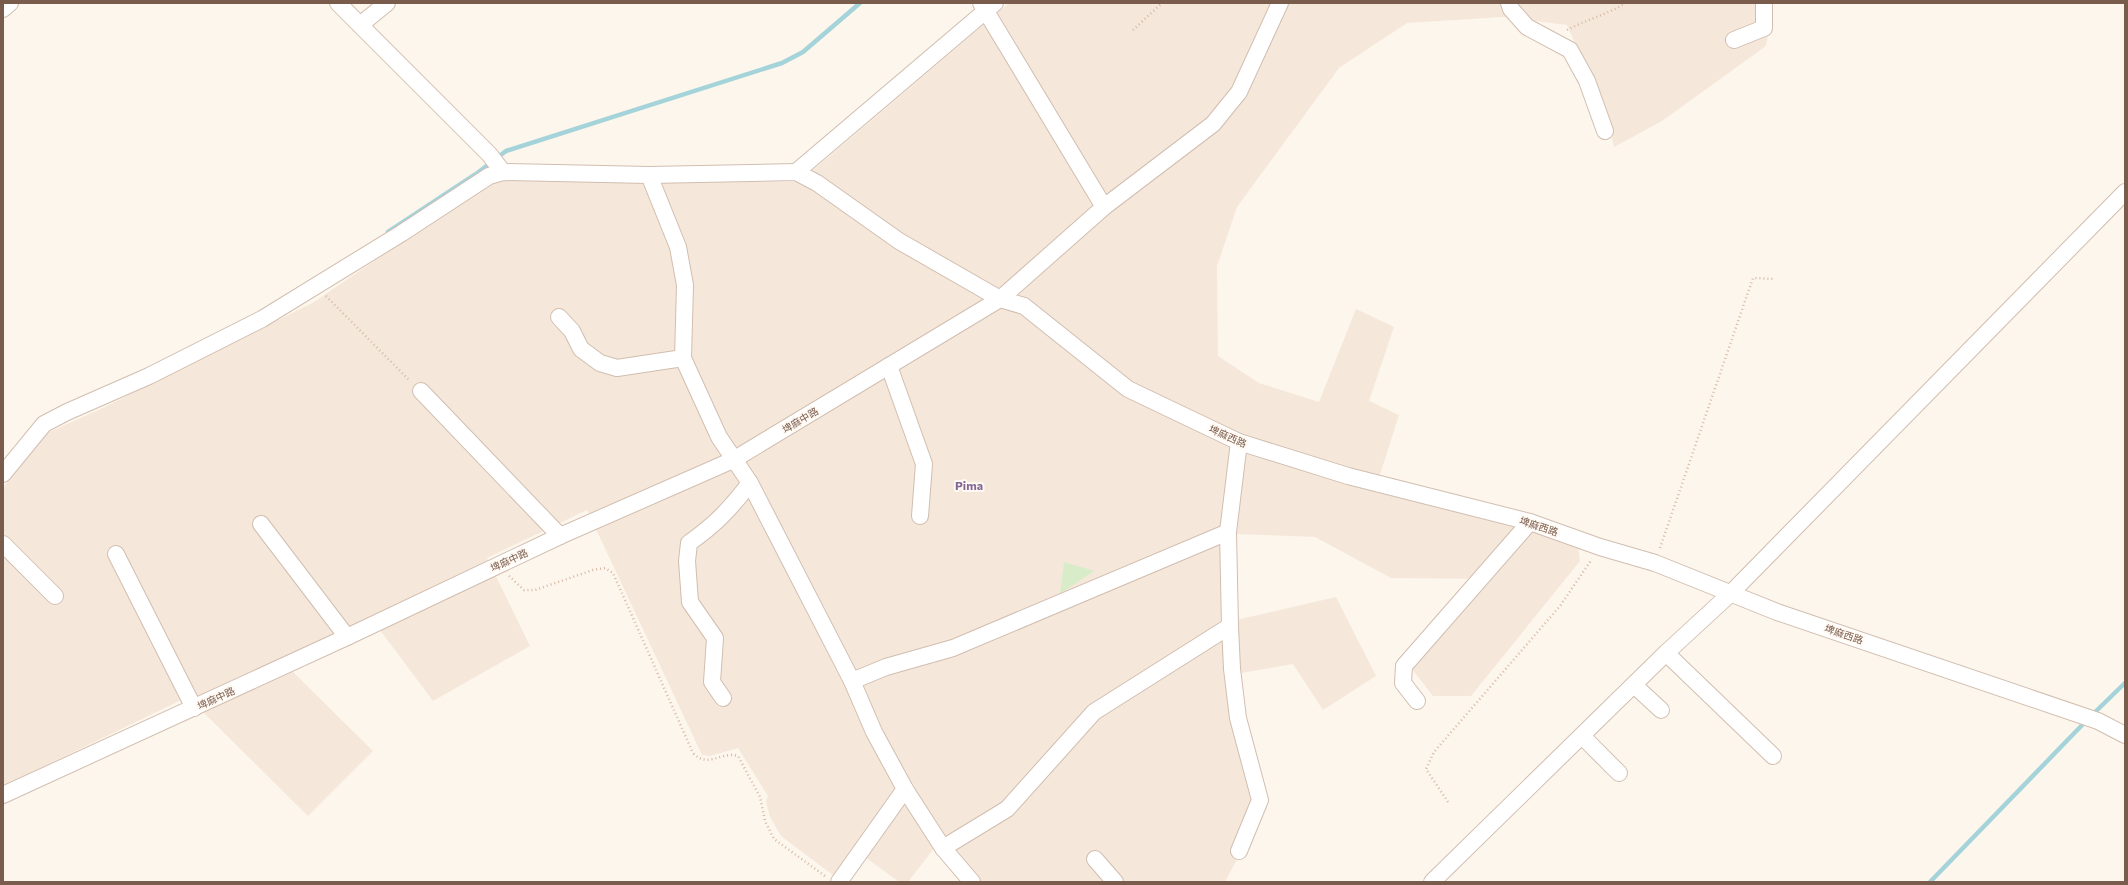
<svg xmlns="http://www.w3.org/2000/svg" width="2128" height="885" font-family="Commissioner,'Noto Sans TC',sans-serif">
	<rect width="100%" height="100%" fill="#fdf6ec"/>
	<!-- residential -->
	<polygon fill="#f5e8da" points="1009,3 1773,3 1766,46 1662,121 1614,147 1607,116 1567,25 1504,17 1407,23 1339,68 1237,207 1217,266 1218,356 1259,383 1319,402 1356,309 1394,327 1369,401 1399,415 1377,484 1578,546 1580,561 1471,696 1433,696 1404,659 1481,579 1391,578 1315,537 1237,534 1232,621 1336,597 1376,676 1323,710 1293,664 1236,674 1266,804 1225,882 967,882 935,847 908,882 899,882 858,852 837,878 781,836 770,817 766,801 768,796 738,748 710,756 702,755 587,510 487,558 530,646 433,701 380,630 292,671 373,751 308,816 203,712 196,693 3,786 3,488 47,433 105,407 314,302 463,200 502,177 795,182 811,172"/>
	<!-- green -->
	<polygon fill="#d8ecc9" points="1064,562 1094,571 1060,594"/>
	<g fill="none" stroke-linecap="round" stroke-linejoin="round">
		<!-- stream -->
		<g stroke="#a5d3da" stroke-width="4.5">
			<polyline points="388,232 476,174 506,151 782,63 803,52 860,3"/>
			<polyline points="2091,716 2125,683"/>
			<polyline points="1930,882 2086,721"/>
		</g>
		<!-- minor casing -->
		<g stroke="#d1beb0" stroke-width="18">
			<g id="minor">
				<polyline points="338,3 489,154 503,172"/>
				<polyline points="981,3 1104,207"/>
				<polyline points="1509,3 1511,9 1527,27 1570,50 1587,81 1605,131"/>
				<polyline points="3,9 10,3"/>
				<polyline points="360,25 387,3"/>
				<polyline points="1734,40 1764,28 1764,3"/>
				<polyline points="796,172 995,3"/>
				<polyline points="649,175 678,247 685,285 683,358 719,437 750,483 852,681 874,732 905,789 943,848 972,882"/>
				<polyline points="559,317 572,331 581,349 600,363 617,368 683,358"/>
				<polyline points="889,366 924,464 920,516"/>
				<polyline points="421,391 560,536"/>
				<polyline points="3,474 44,424 67,412 149,376 262,319 402,233 489,176 503,172 649,175 796,172 817,183 899,241 1000,299 1024,306 1128,389 1239,442 1348,476 1530,522 1600,547 1655,563 1777,612 2098,721 2125,735"/>
				<polyline points="261,524 347,637"/>
				<polyline points="3,544 55,596"/>
				<polyline points="116,554 194,708"/>
				<polyline points="1230,626 1232,669 1238,718 1260,800 1239,851"/>
				<polyline points="1666,653 1773,756"/>
				<polyline points="852,681 886,667 953,648 1228,532"/>
				<polyline points="1634,685 1661,710"/>
				<path d="M723 698 712 682 715 638 690 602 687 561 689 543C716 524 730 509 750 483"/>
				<polyline points="1417,701 1403,683 1404,666 1530,522"/>
				<polyline points="1582,736 1619,773"/>
				<polyline points="3,795 347,637 560,536 733,460 1000,299 1104,207 1213,124 1239,92 1280,3"/>
				<polyline points="943,848 1007,809 1094,712 1230,626 1228,532 1239,442"/>
				<polyline points="1095,859 1115,882"/>
				<polyline points="839,882 905,789"/>
				<polyline points="1432,882 1666,653 1730,594 2125,192"/>
			</g>
		</g>
		<!-- path -->
		<g stroke="#d9b8a5" stroke-width="2.5" stroke-dasharray="1 3" stroke-linecap="butt">
			<polyline points="1133,30 1162,3"/>
			<path d="M1567 30C1586 20 1608 14 1626 3"/>
			<polyline points="326,296 410,381"/>
			<polyline points="1660,548 1753,278 1775,279"/>
			<path d="M509 576 524 590H535L593 570 605 568 613 573 693 753C708 769 720 751 738 756L760 797 765 821 774 839 825 876"/>
			<polyline points="1448,802 1426,769 1434,752 1560,606 1592,559"/>
		</g>
		<!-- minor -->
		<use href="#minor" stroke="#fff" stroke-width="16"/>
	</g>
	<g text-anchor="middle" stroke-width="4" stroke-linejoin="round" paint-order="stroke">
		<!-- street labels -->
		<g font-size="10" fill="#7a5c4d" stroke="#fffaf3">
			<text transform="translate(800 420) rotate(-31)" y="4">埤麻中路</text>
			<text transform="translate(1228 436) rotate(24)" y="4">埤麻西路</text>
			<text transform="translate(1539 526) rotate(18)" y="4">埤麻西路</text>
			<text transform="translate(509 560) rotate(-25)" y="4">埤麻中路</text>
			<text transform="translate(1844 634) rotate(19)" y="4">埤麻西路</text>
			<text transform="translate(216 698) rotate(-25)" y="4">埤麻中路</text>
		</g>
		<!-- quarter labels -->
		<g font-size="12" font-weight="bold" fill="#846695" stroke="#fffaf3">
			<text x="969" y="490">Pima</text>
		</g>
	</g>
	<!-- border -->
	<rect width="2128" height="885" fill="none" stroke="#7a5c4d" stroke-width="8"/>
</svg>
